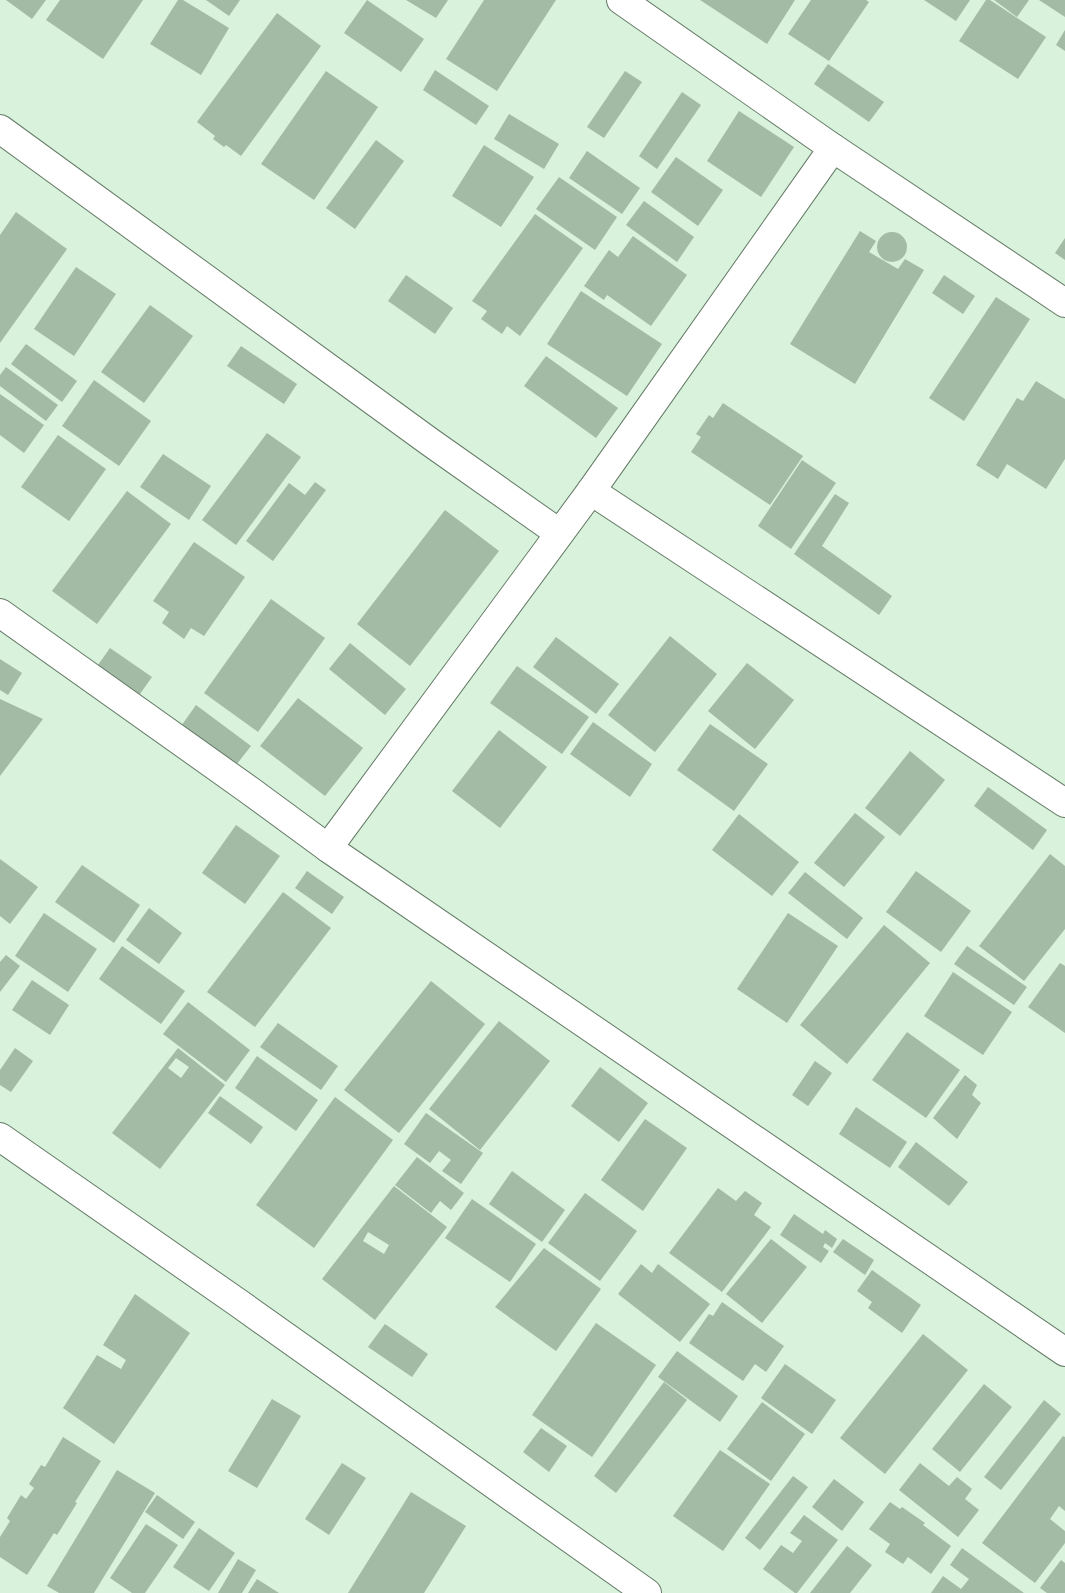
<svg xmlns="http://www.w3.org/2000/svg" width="1065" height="1593" font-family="Literata,serif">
	<rect width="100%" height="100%" fill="#d9f2dc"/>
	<!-- building -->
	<g fill="#a3baa5" fill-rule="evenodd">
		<polygon points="6,0 46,0 32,19"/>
		<polygon points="60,0 143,0 103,59 46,20"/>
		<polygon points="178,0 183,0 229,28 201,75 150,44"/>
		<polygon points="206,0 240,0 229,16"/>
		<polygon points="367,0 424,39 401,72 344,33"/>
		<polygon points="406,0 448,0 436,18"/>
		<polygon points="484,0 556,0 497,91 446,59"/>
		<polygon points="700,0 795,0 767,44"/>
		<polygon points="811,0 866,0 869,2 829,61 788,34"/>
		<polygon points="924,0 970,0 956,21"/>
		<polygon points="986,0 990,0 1046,37 1018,79 959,41"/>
		<polygon points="994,0 1029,0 1017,17"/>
		<polygon points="1039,0 1065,0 1065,17"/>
		<polygon points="277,13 321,46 241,156 226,145 224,147 213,139 215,136 197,122"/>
		<polygon points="1065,30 1065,51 1056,45"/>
		<polygon points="828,64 884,102 869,122 814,84"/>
		<polygon points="435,70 489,106 476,125 423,90"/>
		<polygon points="326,71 378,107 314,200 261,164"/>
		<polygon points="625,71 642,82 604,138 587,127"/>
		<polygon points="682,92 701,105 657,169 639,156"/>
		<polygon points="739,111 794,147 761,197 707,161"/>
		<polygon points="509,114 559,144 544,169 494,139"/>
		<polygon points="376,140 404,161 355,229 326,208"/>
		<polygon points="484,145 534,177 501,227 452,196"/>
		<polygon points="587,151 640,188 622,214 569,178"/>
		<polygon points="676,157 723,190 698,226 651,192"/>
		<polygon points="559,177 617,217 595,250 536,209"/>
		<polygon points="644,201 694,237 677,262 626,225"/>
		<polygon points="16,212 67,249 0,343 0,235"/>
		<polygon points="535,214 583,248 520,336 507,326 502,334 481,319 487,311 472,301"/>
		<polygon points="860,231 876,241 869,252 898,269 905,259 924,270 855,384 790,344"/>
		<circle cx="892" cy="247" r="15"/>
		<polygon points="633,236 687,275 651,326 607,295 604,300 584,286 609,250 618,257"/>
		<polygon points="1065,238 1065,260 1055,253"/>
		<polygon points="76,267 116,294 74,356 34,329"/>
		<polygon points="406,275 453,308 435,334 388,301"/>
		<polygon points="944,275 975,296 963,314 932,293"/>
		<polygon points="581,291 662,344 627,396 547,344"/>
		<polygon points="996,297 1030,319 964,421 929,398"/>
		<polygon points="150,305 193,336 144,403 101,372"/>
		<polygon points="26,344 77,381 62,402 11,364"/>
		<polygon points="241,346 297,384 284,404 227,366"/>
		<polygon points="546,356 618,408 596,438 524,386"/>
		<polygon points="6,367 58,405 46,421 0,386 0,375"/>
		<polygon points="94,380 151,421 119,466 62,426"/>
		<polygon points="1036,381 1065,399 1065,459 1046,489 1007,464 998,479 976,465 1017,398 1023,401"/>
		<polygon points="0,394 44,425 24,453 0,435"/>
		<polygon points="723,403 803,456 770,505 691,452 701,437 696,434 709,415 713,418"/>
		<polygon points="267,433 301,457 236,545 202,520"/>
		<polygon points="58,435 106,469 69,521 21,487"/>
		<polygon points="163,454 211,486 189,520 140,487"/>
		<polygon points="802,460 836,483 791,549 758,526"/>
		<polygon points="315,482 326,490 273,561 246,541 289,483 305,495"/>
		<polygon points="127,491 171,524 97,624 52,591"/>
		<polygon points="835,494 849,503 822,546 892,596 879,615 794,554"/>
		<polygon points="445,510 499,551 410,666 357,624"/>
		<polygon points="194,542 245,577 204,636 191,628 184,639 162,623 169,612 153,601"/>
		<polygon points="271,599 325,638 258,732 204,693"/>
		<polygon points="670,636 717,674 655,752 608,715"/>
		<polygon points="556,637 619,684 596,714 533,667"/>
		<polygon points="350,643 406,689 385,715 329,669"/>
		<polygon points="110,648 152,677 135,701 93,672"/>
		<polygon points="0,659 22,673 8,695 0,690"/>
		<polygon points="747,663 794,700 755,749 708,711"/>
		<polygon points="517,666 589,717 562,754 490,703"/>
		<polygon points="298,698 363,748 325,796 260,746"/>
		<polygon points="0,699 43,719 0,776"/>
		<polygon points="196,705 251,746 233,769 179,729"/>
		<polygon points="593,722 652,764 630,797 570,754"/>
		<polygon points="710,724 768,764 734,811 677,770"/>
		<polygon points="499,730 547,767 500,828 452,791"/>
		<polygon points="910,751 945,780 900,836 865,808"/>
		<polygon points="988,787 1047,830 1033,850 974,806"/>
		<polygon points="855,813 885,837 844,887 814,863"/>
		<polygon points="739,814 799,862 772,896 712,850"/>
		<polygon points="236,825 280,856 245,904 202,873"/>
		<polygon points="1050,854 1065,866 1065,929 1024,981 979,946"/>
		<polygon points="0,859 38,887 10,924 0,916"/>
		<polygon points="82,865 140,905 114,943 55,902"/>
		<polygon points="307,871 344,897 332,914 295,888"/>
		<polygon points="916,871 971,911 941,952 886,912"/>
		<polygon points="805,872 863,918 847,939 788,893"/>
		<polygon points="283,892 331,928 255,1027 207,992"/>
		<polygon points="149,908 182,933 159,964 126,940"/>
		<polygon points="44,913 97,949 68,992 15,956"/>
		<polygon points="788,913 838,946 787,1023 737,989"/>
		<polygon points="884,925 930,963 847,1064 800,1025"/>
		<polygon points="122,946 185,991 161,1024 99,979"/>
		<polygon points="967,946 1027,987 1014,1005 954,964"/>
		<polygon points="6,955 20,966 0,992 0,962"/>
		<polygon points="1060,963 1065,966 1065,1033 1028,1007"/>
		<polygon points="953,972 1012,1012 983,1055 924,1016"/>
		<polygon points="32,980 69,1005 50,1035 12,1010"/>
		<polygon points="431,981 485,1024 399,1133 344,1090"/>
		<polygon points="188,1002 250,1050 226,1082 163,1034"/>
		<polygon points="499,1021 550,1061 480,1150 429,1109"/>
		<polygon points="278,1023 338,1066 321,1090 260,1047"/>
		<polygon points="907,1032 960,1070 926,1118 872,1080"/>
		<polygon points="15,1048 33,1061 11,1092 0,1085 0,1070"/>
		<path d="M178 1048 225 1085 160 1169 112 1133ZM176 1058 189 1067 181 1078 168 1068Z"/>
		<polygon points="257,1056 318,1100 296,1131 235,1088"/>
		<polygon points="815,1061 832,1073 808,1106 792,1095"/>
		<polygon points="600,1067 648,1103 619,1142 571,1106"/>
		<polygon points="965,1075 977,1085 972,1095 981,1103 957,1139 933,1118"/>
		<polygon points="220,1096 263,1127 251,1144 208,1113"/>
		<polygon points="335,1097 393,1140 314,1248 256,1205"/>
		<polygon points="856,1107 907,1142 890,1168 839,1134"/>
		<polygon points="426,1113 483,1153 461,1184 442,1171 451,1160 439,1151 430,1163 404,1144"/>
		<polygon points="645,1119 687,1148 643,1211 601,1180"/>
		<polygon points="916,1142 968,1182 949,1206 898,1167"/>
		<polygon points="417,1157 464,1193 451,1210 440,1201 431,1213 395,1185"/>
		<polygon points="512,1171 565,1210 542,1242 489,1204"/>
		<path d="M394 1186 447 1227 375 1320 322 1279ZM368 1232 389 1245 384 1254 363 1241Z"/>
		<polygon points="718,1188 736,1201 745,1191 762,1203 754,1215 771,1227 722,1292 669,1253"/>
		<polygon points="585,1193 637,1231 600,1281 548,1243"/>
		<polygon points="472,1199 536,1244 510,1282 445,1238"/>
		<polygon points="794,1214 823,1234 825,1230 837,1239 832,1248 825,1243 823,1247 829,1251 821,1263 780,1235"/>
		<polygon points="771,1239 807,1267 762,1323 726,1294"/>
		<polygon points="843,1239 874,1260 865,1275 833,1252"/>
		<polygon points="544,1248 601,1289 556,1351 495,1307"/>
		<polygon points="641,1264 652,1273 658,1264 710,1304 680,1342 618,1294"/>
		<polygon points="872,1270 921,1305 902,1333 868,1308 872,1302 857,1291"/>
		<polygon points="135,1294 190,1333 114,1444 63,1408 97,1355 121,1369 126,1360 103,1345"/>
		<polygon points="722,1302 784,1346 766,1372 755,1364 743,1381 689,1343 709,1314 713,1316"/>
		<polygon points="596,1323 656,1365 592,1457 532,1415"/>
		<polygon points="385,1324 428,1354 412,1377 368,1347"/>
		<polygon points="923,1334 968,1370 885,1474 840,1438"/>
		<polygon points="677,1351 738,1396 720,1422 658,1377"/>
		<polygon points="785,1364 836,1400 812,1434 761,1398"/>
		<polygon points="664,1382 687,1400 616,1493 594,1476"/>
		<polygon points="984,1384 1012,1407 960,1472 932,1449"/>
		<polygon points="272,1399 301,1416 257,1488 228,1471"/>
		<polygon points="1044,1400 1061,1414 1001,1490 984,1477"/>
		<polygon points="762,1402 805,1434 771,1481 727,1449"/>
		<polygon points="541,1428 567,1446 549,1472 523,1452"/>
		<polygon points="1063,1436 1065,1437 1065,1511 1059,1506 1050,1519 1065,1531 1065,1543 1035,1583 982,1543"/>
		<polygon points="63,1437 101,1461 75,1502 77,1503 57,1535 54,1533 27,1575 0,1557 0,1537 10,1521 7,1518 21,1495 26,1499 34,1488 29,1484 41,1465 45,1467"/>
		<polygon points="720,1450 770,1484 723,1551 673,1516"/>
		<polygon points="342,1463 366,1478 329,1535 305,1519"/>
		<polygon points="920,1463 949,1486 957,1477 972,1489 965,1499 979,1510 958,1537 899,1490"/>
		<polygon points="117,1470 155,1493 94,1593 59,1593 47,1586"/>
		<polygon points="793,1476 808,1487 760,1550 745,1538"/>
		<polygon points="834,1479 864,1502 842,1531 812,1507"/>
		<polygon points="411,1492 466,1526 424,1593 348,1593"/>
		<polygon points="157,1495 195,1522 183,1539 145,1512"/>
		<polygon points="890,1502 900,1509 902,1507 925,1523 923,1525 951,1546 931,1574 908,1557 903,1564 885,1552 890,1544 869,1529"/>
		<polygon points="804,1515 838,1540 797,1593 795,1593 763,1569 781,1545 793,1553 802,1541 790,1533"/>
		<polygon points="146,1524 178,1545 145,1593 132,1593 110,1578"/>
		<polygon points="199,1528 235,1553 209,1591 173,1567"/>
		<polygon points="847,1546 872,1565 850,1593 810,1593"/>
		<polygon points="962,1548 1024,1593 931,1593 943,1576 961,1589 969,1579 950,1565"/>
		<polygon points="238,1559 256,1570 242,1593 218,1593"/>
		<polygon points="1061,1560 1065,1563 1065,1593 1047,1593 1040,1588"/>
		<polygon points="257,1579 279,1593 248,1593"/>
	</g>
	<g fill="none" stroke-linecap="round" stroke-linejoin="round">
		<!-- minor casing -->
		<g stroke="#647a66" stroke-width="30">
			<g id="minor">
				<polyline points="621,0 833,148"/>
				<polyline points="0,129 430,442 559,533"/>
				<polyline points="591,491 1065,803"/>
				<polyline points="0,613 249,790 328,848 1065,1352"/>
				<polyline points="328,848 591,491 833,148 1065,303"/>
				<polyline points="0,1137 237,1302 647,1593"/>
			</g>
		</g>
		<!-- minor -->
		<use href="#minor" stroke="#fff" stroke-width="28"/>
	</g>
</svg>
